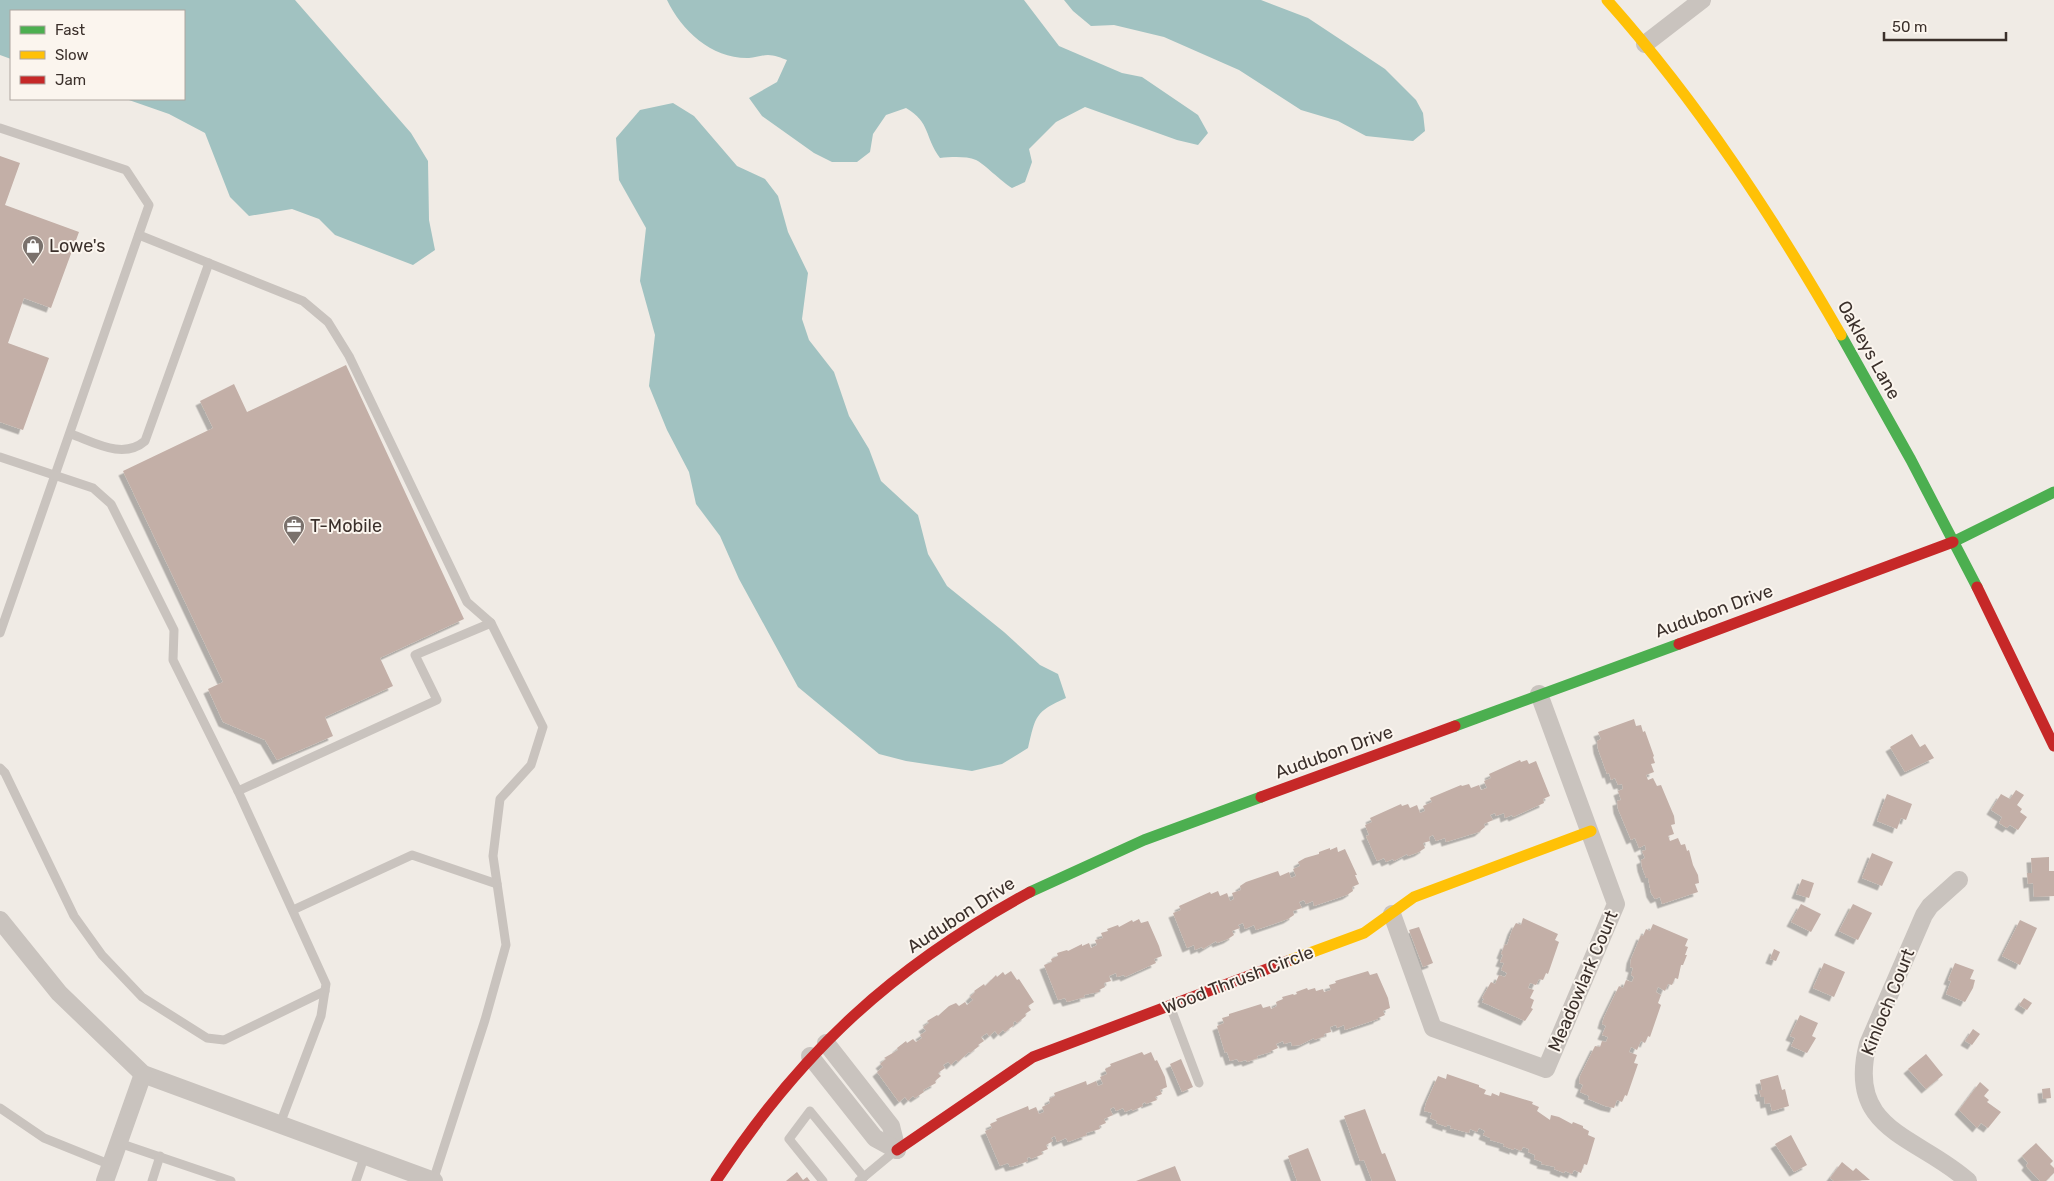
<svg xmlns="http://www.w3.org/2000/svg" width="2054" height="1181" font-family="Rubik,sans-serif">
	<defs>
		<filter id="shadow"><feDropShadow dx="-4.5" dy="4.5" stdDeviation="0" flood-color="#0004"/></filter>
	</defs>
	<rect width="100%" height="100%" fill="#f0ebe5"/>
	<!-- water -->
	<g fill="#a1c2c1">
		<polygon points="0,0 295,0 411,133 428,161 429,220 435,250 413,265 335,235 319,219 292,209 249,216 230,197 205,133 169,114 126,99 184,99 184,11 11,11 11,59 0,55"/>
		<path d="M667 0H1024L1059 46 1122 73 1142 77 1198 115 1208 133 1198 145 1177 140 1085 107 1056 122 1029 149 1032 162 1025 182 1012 188C1002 182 983 163 976 160 966 156 951 157 940 158 924 136 931 123 906 108L886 115 873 134 870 152 857 162H832L814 153 762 116 749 98 777 82 787 60C782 58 774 55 768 55 762 55 755 58 749 58 712 59 682 31 667 0Z"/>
		<polygon points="1064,0 1261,0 1308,18 1385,69 1416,100 1423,113 1425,131 1413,141 1366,136 1338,121 1301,110 1239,70 1164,37 1114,25 1091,26 1073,11"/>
		<path d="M673 103 694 116 737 166 765 179 778 196 788 232 808 273 802 319 809 340 834 372 849 416 869 449 881 481 918 515 928 554 947 586 1004 632 1040 665 1058 674 1066 698C1035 712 1036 715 1028 748L1002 764 972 771 906 761 879 754 798 687 739 579 720 536 696 504 689 472 667 430 649 386 655 335 640 281 646 228 619 180 616 138 640 110Z"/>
	</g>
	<!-- building -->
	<g fill="#c3afa7" filter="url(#shadow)">
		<polygon points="0,156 20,163 5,205 79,232 51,308 24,298 8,343 49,358 23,430 0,422"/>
		<polygon points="346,365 464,619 380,658 393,686 325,717 333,736 277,760 265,740 223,722 208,689 223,682 123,471 213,428 200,401 234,384 247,412"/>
		<polygon points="1634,719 1636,726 1641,725 1643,732 1645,731 1654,756 1653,757 1655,763 1651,764 1654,772 1646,775 1648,780 1653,778 1657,786 1661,785 1674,816 1675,824 1671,825 1674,834 1668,836 1670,841 1678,838 1681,845 1685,844 1687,851 1689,850 1693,865 1698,875 1699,883 1695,884 1698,892 1662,904 1660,897 1655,899 1651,893 1648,878 1646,878 1642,867 1641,860 1645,858 1642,851 1646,850 1645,845 1639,848 1635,838 1631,840 1618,809 1617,801 1621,800 1618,791 1623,789 1622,784 1618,785 1615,778 1611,780 1609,773 1607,774 1598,749 1597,741 1601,739 1598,732"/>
		<polygon points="1912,734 1920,747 1925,744 1934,758 1905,772 1890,747"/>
		<polygon points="1520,760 1521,762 1527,760 1529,764 1536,761 1550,796 1543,799 1544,803 1513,817 1512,815 1505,818 1504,813 1496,816 1495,813 1490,815 1493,820 1484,824 1485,827 1479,832 1446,842 1445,838 1436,841 1433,835 1429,837 1430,841 1423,843 1425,848 1419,852 1408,856 1407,854 1394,861 1393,859 1386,862 1384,858 1377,861 1366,836 1369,835 1365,825 1372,822 1370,818 1401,804 1402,806 1408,804 1410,808 1417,805 1420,813 1425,811 1423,806 1432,802 1430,798 1461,785 1462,786 1469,784 1471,788 1479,785 1481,790 1487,788 1484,781 1491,778 1489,774"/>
		<polygon points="2016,790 2024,795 2017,805 2022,809 2020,812 2027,817 2018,830 2010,825 2007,828 1999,823 2002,817 1991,810 2001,794 2010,799"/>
		<polygon points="1887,794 1912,804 1906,820 1901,818 1897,829 1877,821"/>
		<polygon points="1337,847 1338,852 1345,849 1357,875 1355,875 1359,884 1352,887 1353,891 1347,895 1314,906 1313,901 1306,904 1304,900 1299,902 1302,908 1293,911 1294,915 1288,919 1256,930 1254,925 1245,929 1243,923 1238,925 1240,928 1232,931 1234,935 1228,939 1217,943 1216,941 1203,949 1202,947 1195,950 1194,945 1187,948 1173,913 1181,910 1179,906 1210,892 1211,894 1218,891 1220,896 1227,893 1230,901 1234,899 1232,893 1241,890 1240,886 1246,882 1278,871 1280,876 1289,872 1291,878 1296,876 1293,869 1300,866 1298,862 1305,858 1319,854 1319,852 1330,848 1330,850"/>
		<polygon points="1872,853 1893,862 1882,886 1862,878"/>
		<polygon points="2049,857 2049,871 2054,871 2054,896 2034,897 2033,883 2028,884 2027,873 2032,873 2031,858"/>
		<polygon points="1802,879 1814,883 1809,898 1796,894"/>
		<polygon points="1801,904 1821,914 1811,932 1791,922"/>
		<polygon points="1853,904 1872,913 1858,940 1839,931"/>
		<polygon points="1523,918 1558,934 1555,940 1559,942 1548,974 1546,973 1543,980 1539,979 1536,985 1530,983 1528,988 1534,990 1530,998 1534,1000 1531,1008 1533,1009 1525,1021 1482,1002 1484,999 1482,998 1491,982 1495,984 1499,975 1505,977 1507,973 1501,970 1504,963 1500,962 1503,955 1501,954 1505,944 1507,945 1512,930 1516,923 1521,925"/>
		<polygon points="1139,919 1141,923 1148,921 1159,946 1162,956 1154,959 1156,963 1125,977 1124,975 1117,977 1116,973 1109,976 1111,981 1104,983 1105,987 1099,990 1099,992 1084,995 1085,997 1067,1002 1065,998 1058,1000 1044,965 1052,962 1051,959 1058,956 1057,953 1067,950 1068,951 1082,944 1082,946 1089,943 1091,948 1097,945 1095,940 1103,938 1101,933 1108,931 1107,929 1118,925 1119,927 1132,920 1133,922"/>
		<polygon points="2020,920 2037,928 2020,965 2002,956"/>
		<polygon points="1653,924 1688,939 1685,946 1688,947 1685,955 1687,955 1683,965 1681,965 1678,979 1675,978 1672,985 1668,984 1665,991 1658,987 1656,992 1661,995 1658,1003 1661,1005 1650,1037 1648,1036 1645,1043 1641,1041 1637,1050 1631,1047 1629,1052 1637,1055 1634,1063 1638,1064 1627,1096 1625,1095 1622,1102 1617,1100 1614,1108 1605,1106 1588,1099 1589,1096 1580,1092 1583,1085 1579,1083 1580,1076 1595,1046 1600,1047 1602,1041 1606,1042 1608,1037 1602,1035 1606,1026 1602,1024 1604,1017 1619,986 1623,988 1626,980 1632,982 1634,977 1631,975 1633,968 1630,967 1631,959 1641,935 1643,936 1646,929 1650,931"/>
		<polygon points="1419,927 1433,963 1423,967 1409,930"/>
		<polygon points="1774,949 1780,952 1776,961 1770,959"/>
		<polygon points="1824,963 1845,972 1834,997 1813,988"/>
		<polygon points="1955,963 1974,970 1970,979 1975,980 1973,988 1965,1002 1946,994 1951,981 1948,980"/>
		<polygon points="1011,971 1017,980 1019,979 1034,1002 1028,1006 1031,1010 1025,1014 1026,1016 1017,1023 1015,1021 1013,1023 1014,1025 1005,1032 1003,1030 998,1035 995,1031 989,1036 987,1033 981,1037 984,1041 978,1045 979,1046 970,1053 969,1052 958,1062 956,1060 951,1065 948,1062 943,1065 945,1068 938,1073 941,1076 935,1081 936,1083 923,1090 924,1092 915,1098 913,1096 908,1101 905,1097 899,1102 877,1072 883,1067 880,1064 886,1059 884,1058 898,1050 897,1048 906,1041 907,1043 913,1039 916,1042 922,1038 920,1035 926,1031 923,1027 929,1023 927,1021 937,1015 938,1016 949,1006 956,1003 959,1006 965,1002 967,1005 973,1000 970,997 975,992 974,991 984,984 985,986 996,975 997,977 1003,972 1005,975"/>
		<polygon points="1368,971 1370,975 1377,973 1388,998 1390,1008 1383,1011 1385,1015 1378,1018 1378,1019 1345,1030 1344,1025 1337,1028 1336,1025 1330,1027 1331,1032 1324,1034 1325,1036 1314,1040 1314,1038 1300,1045 1292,1046 1291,1042 1284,1044 1283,1041 1276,1044 1278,1048 1271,1051 1271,1052 1257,1056 1258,1058 1247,1062 1246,1060 1239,1062 1237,1059 1230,1061 1227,1052 1225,1053 1217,1026 1224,1023 1222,1018 1229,1016 1229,1014 1261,1004 1263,1008 1270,1006 1271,1009 1277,1006 1276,1002 1283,999 1282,997 1293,994 1294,995 1297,994 1296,992 1307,988 1308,990 1315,988 1316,991 1323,989 1324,992 1331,990 1329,985 1336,983 1335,981"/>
		<polygon points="2024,998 2032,1003 2027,1010 2019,1005"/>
		<polygon points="1800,1015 1818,1023 1812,1036 1816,1038 1807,1053 1791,1046 1795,1038 1790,1036"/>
		<polygon points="1973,1029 1980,1034 1972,1045 1965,1041"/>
		<polygon points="1142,1052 1144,1055 1151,1052 1155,1061 1157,1060 1165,1077 1167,1087 1160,1090 1162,1094 1155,1097 1157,1100 1146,1104 1145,1102 1142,1104 1143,1106 1132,1111 1132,1109 1125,1112 1123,1108 1116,1111 1114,1107 1110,1109 1113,1115 1104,1119 1106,1123 1099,1126 1100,1129 1086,1133 1087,1135 1068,1142 1066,1138 1057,1142 1055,1136 1051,1138 1053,1141 1046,1145 1048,1149 1041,1152 1043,1154 1031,1159 1030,1157 1027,1158 1028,1161 1018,1165 1010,1167 1008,1163 1000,1166 985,1131 992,1128 990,1124 997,1121 996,1119 1028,1106 1029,1110 1036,1107 1039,1114 1044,1112 1042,1107 1050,1103 1049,1099 1055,1096 1054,1093 1086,1081 1087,1085 1096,1081 1098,1086 1103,1084 1100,1077 1107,1074 1105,1069 1111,1066 1110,1064"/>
		<polygon points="1926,1054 1943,1075 1926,1089 1908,1069"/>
		<polygon points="1181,1059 1193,1087 1182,1092 1170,1064"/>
		<polygon points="1447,1074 1479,1085 1479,1087 1486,1090 1484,1094 1491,1096 1492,1093 1499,1096 1500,1092 1533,1102 1532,1104 1539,1107 1537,1111 1550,1120 1551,1115 1559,1117 1572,1124 1573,1122 1583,1126 1583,1128 1589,1131 1588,1135 1595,1138 1587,1165 1584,1164 1581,1173 1574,1170 1572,1174 1565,1171 1564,1173 1554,1169 1555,1167 1541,1164 1542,1162 1534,1159 1535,1155 1528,1152 1529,1149 1523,1147 1521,1151 1514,1148 1514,1150 1503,1146 1504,1144 1490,1140 1490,1138 1483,1135 1485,1131 1479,1128 1477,1132 1470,1129 1469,1133 1450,1128 1451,1126 1447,1125 1447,1127 1436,1123 1437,1121 1430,1118 1432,1113 1424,1111 1426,1103 1438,1076 1446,1079"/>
		<polygon points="1778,1075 1782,1090 1785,1089 1789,1106 1772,1111 1770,1103 1765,1104 1764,1097 1761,1097 1759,1090 1762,1090 1760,1080"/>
		<polygon points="1980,1082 1989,1090 1984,1096 1989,1100 1987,1102 2001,1112 1988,1128 1981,1123 1977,1128 1959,1110"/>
		<polygon points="2050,1088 2051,1098 2043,1099 2042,1089"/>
		<polygon points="1365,1109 1382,1154 1385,1153 1396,1181 1372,1181 1364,1160 1360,1161 1344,1116"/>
		<polygon points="1791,1135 1807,1165 1794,1172 1775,1144"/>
		<polygon points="2036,1143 2053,1161 2050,1164 2054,1168 2054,1173 2046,1181 2040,1181 2026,1166 2028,1163 2022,1156"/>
		<polygon points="1308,1148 1321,1181 1297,1181 1288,1156"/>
		<polygon points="1842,1162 1853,1171 1856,1168 1870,1180 1834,1181 1830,1178"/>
		<polygon points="1175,1166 1181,1181 1136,1181"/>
		<polygon points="797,1172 803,1180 807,1177 810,1181 786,1181"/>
	</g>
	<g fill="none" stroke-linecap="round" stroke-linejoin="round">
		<!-- lane -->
		<g stroke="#c9c3be" stroke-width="9">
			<polyline points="0,128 126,170 149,205 0,633"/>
			<polyline points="139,235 303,301 328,322 349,356 467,602 491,623"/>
			<path d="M71 434C94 442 123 460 145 441L209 263"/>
			<polyline points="0,457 93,488 111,504 174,630 173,660 238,791 437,700 415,655 491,623 543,727 531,765 500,799 493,856 506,945 485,1020 433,1181"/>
			<polyline points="0,768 5,773 74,916 102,955 142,997 207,1038 224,1040 325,991"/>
			<polyline points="238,791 326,984 321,1016 280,1124"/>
			<polyline points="293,910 412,855 497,884"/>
			<polyline points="1170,1006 1199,1083"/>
			<polyline points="0,1108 44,1138 111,1165"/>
			<polyline points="119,1143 231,1181"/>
			<polyline points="152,1181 160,1156"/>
			<polyline points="356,1181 365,1155"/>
			<polyline points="823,1181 789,1139 810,1111 864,1177"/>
			<polyline points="859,1181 895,1151"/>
		</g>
		<!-- street -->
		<g stroke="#c9c3be" stroke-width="18">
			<polyline points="1645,44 1702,0"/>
			<path d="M1959 880 1930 906 1924 915 1868 1044C1845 1131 1918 1136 1968 1181"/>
			<polyline points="1392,914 1433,1028 1546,1069 1616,904 1539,694"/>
			<polyline points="0,920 59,993 143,1074 434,1181"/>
			<polyline points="826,1043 891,1126 897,1150"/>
			<polyline points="810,1056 875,1138 897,1150"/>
			<polyline points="105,1181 143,1074"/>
		</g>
		<!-- fast -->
		<g stroke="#4caf50" stroke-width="11">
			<polyline points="1841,335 1911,460 1977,587"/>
			<polyline points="1953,542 2054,492"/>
			<polyline points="1455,726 1679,644"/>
			<polyline points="1030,892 1144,840 1261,797"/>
		</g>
		<!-- slow -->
		<g stroke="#ffc107" stroke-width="11">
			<path d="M1607 0C1698 102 1773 217 1841 335"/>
			<polyline points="1288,961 1364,933 1414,897 1591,831"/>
		</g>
		<!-- jam -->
		<g stroke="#c62828" stroke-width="11">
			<polyline points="1977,587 2054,746"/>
			<polyline points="1679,644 1953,542"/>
			<polyline points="1261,797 1455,726"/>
			<polyline points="897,1150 1033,1057 1288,961"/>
			<path d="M716 1181C801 1051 894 966 1030 892"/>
		</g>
	</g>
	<!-- icons -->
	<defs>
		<g id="shop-pin" transform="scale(1.125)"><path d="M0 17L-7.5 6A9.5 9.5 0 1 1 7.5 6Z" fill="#7a716c" stroke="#fbf5ee"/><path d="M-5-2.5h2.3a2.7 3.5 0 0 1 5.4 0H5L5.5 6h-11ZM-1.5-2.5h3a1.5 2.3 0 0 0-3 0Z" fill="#fff"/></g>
		<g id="office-pin" transform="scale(1.125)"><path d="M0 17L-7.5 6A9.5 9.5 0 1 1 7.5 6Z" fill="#7a716c" stroke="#fbf5ee"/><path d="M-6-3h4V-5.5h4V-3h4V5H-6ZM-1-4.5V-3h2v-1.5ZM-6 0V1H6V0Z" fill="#fff"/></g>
	</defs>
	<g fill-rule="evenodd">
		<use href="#shop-pin" x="33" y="246"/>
		<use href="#office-pin" x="294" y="526"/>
	</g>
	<g text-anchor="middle" stroke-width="4" stroke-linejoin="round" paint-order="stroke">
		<!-- poi labels -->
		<g font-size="18" fill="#3b302b" stroke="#fbf5ee" text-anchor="start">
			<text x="49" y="252">Lowe's</text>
			<text x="310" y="532">T-Mobile</text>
		</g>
		<!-- street labels -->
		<g font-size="18" fill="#3b302b" stroke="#fbf5ee">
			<text transform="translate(1869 350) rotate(61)" y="6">Oakleys Lane</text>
			<text transform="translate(1714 611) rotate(-20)" y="6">Audubon Drive</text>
			<text transform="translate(1334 752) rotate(-20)" y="6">Audubon Drive</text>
			<text transform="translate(961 915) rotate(-33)" y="6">Audubon Drive</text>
			<text transform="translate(1238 980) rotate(-21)" y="6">Wood Thrush Circle</text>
			<text transform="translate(1583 981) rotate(-67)" y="6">Meadowlark Court</text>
			<text transform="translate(1888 1002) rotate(-68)" y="6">Kinloch Court</text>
		</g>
	</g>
	<!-- legend -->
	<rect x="10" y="10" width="175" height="90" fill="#fbf5ee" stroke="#aea6a0"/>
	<rect x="20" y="26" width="25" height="8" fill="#4caf50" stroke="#aea6a0"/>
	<text x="55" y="35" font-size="15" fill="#3b302b">Fast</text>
	<rect x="20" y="51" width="25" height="8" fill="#ffc107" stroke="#aea6a0"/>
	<text x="55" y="60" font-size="15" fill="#3b302b">Slow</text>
	<rect x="20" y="76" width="25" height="8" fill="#c62828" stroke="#aea6a0"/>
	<text x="55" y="85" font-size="15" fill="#3b302b">Jam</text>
	<!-- scale -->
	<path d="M1884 32v8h122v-8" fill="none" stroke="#3b302b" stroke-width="2.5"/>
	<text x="1892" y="32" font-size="15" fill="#3b302b" stroke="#fbf5ee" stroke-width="4" paint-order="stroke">50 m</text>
</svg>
